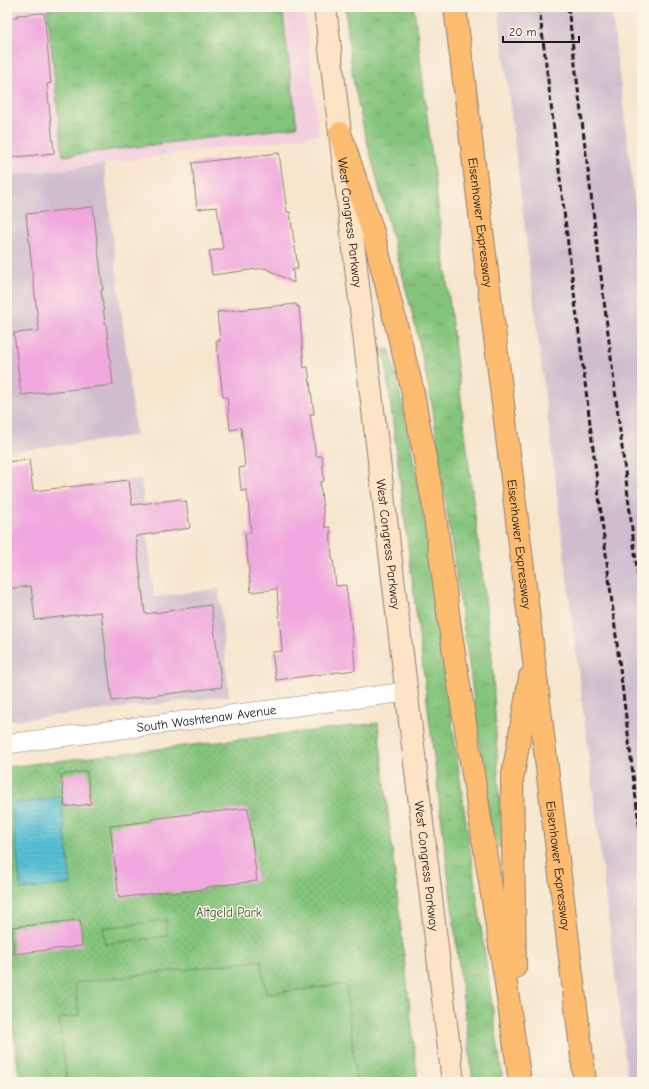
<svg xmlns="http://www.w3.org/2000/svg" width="649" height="1089" font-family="'Comic Neue',sans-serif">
	<defs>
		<pattern id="grass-tufts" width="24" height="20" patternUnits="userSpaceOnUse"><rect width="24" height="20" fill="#84c47c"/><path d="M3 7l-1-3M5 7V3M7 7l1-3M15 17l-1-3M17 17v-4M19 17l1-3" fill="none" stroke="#71a86b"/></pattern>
		<pattern id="park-dots" width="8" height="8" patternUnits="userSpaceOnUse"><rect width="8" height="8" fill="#84c47c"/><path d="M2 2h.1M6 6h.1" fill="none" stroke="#71a86b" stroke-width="1.8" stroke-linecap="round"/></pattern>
		<pattern id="water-rules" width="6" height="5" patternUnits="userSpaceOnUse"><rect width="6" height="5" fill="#58c0d5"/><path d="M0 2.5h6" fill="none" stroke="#4ca4b6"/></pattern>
	</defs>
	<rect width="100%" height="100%" fill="#fcf5e5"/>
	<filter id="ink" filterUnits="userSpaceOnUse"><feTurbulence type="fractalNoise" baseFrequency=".025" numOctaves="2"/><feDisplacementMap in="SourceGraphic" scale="8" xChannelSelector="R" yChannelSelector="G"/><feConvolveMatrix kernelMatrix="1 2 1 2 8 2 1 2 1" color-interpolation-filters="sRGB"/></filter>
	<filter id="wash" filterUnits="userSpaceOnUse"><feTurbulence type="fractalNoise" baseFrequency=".012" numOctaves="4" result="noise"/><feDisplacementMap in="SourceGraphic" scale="16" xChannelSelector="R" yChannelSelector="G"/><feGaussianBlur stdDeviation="0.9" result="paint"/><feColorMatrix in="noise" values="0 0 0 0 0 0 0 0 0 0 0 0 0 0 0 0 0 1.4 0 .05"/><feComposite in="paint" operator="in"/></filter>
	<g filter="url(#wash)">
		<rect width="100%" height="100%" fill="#f7e5cd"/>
		<!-- built -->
		<polygon fill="#f3cfdf" points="7,7 304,7 319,135 7,176"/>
		<!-- industrial -->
		<g fill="#cfbdce">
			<polygon points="498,7 611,7 642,261 642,1082 628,1082"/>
			<polygon points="104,164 136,436 7,452 7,176"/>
			<polygon points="141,478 154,597 219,589 229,696 7,721 7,495"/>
		</g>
		<!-- grass -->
		<g fill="url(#grass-tufts)" stroke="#50704c">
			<polygon points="75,7 282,7 297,127 63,156 47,10"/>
			<polygon points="346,7 414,7 492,657 502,847 493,848 470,671 446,505 432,404 417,332 400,266 363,126 353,79 347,27"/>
			<polygon points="384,350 390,350 410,441 425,523 445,673 503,1082 473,1082 433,749"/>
		</g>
		<!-- park -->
		<polygon fill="url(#park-dots)" stroke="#50704c" points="378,723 418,1082 20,1082 7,980 7,767"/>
		<!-- garden -->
		<g fill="#84c47c" stroke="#50704c">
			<polygon points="166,920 167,936 105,944 103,928"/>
			<polygon points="261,960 266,994 346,984 356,1082 67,1082 59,1018 79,1016 75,983"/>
		</g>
		<!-- water -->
		<polygon fill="url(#water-rules)" stroke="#3a6e78" points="61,797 71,884 21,890 11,804"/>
		<g id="blocks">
			<!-- building -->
			<g fill="#f0a8de">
				<polygon points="44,13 51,83 47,84 54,153 7,158 7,18 17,17 17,15"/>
				<polygon points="279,153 287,212 290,212 294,241 294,240 298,269 293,269 294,283 265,268 212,275 209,251 223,249 217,207 197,209 192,163"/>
				<polygon points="93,207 103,290 101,290 105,323 106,323 113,385 21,395 14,333 39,331 26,214"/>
				<polygon points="296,304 297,307 299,306 304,368 308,367 314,414 310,414 316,456 322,456 324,481 320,482 325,527 330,527 332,559 333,559 336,586 346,585 353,641 355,670 276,680 272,652 282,651 277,589 251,592 245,533 251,533 247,490 241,491 239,468 245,467 241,428 230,430 227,397 223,397 216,341 220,341 217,312"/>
				<polygon points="29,459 33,491 129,480 132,505 181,499 182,502 186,501 190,528 136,536 145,614 211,605 222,687 112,701 101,612 35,620 31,586 7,589 7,462"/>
				<polygon points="87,771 91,804 65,807 61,775"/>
				<polygon points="248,808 257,881 206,887 206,889 172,893 170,891 119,898 110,826 152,821 152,819 204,812 204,813"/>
				<polygon points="80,920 82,946 14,954 12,927"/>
			</g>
		</g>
	</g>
	<g filter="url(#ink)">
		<use href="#blocks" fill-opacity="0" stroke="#8a8074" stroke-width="1"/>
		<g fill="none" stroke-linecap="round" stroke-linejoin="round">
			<!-- street casing -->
			<g stroke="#8a8074" stroke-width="20">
				<g id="street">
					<path id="s1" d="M7 744 406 692"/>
				</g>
			</g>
			<!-- secondary casing -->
			<g stroke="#8a8074" stroke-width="24">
				<g id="secondary">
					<path id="s2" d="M325 7 453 1082"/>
				</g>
			</g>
			<!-- highway casing -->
			<g stroke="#8a8074" stroke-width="24">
				<g id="highway">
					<path id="s3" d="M455 7 585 1082"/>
					<polyline points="340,133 373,232 412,388 433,502 451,634 505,977 520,1082"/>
					<polyline points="515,967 512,780 530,677"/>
				</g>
			</g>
			<!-- street -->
			<use href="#street" stroke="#fff" stroke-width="19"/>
			<!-- secondary -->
			<use href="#secondary" stroke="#fee4c6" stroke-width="22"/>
			<!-- highway -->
			<use href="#highway" stroke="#fdbc70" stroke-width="22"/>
			<!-- rail -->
			<g stroke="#1c1c1c" stroke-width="3" stroke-dasharray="6 3" stroke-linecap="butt">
				<polyline points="539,7 642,848"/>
				<polyline points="568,7 642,610"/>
			</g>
		</g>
	</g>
	<g text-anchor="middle" stroke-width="3" stroke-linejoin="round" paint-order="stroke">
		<!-- street labels -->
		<g font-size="13" fill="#1c1c1c" stroke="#fcf5e5">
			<text dy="5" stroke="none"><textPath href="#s2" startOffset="217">West Congress Parkway</textPath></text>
			<text dy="5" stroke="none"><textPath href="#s3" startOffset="217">Eisenhower Expressway</textPath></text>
			<text dy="5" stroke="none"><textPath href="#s3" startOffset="541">Eisenhower Expressway</textPath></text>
			<text dy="5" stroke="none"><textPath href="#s2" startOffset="541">West Congress Parkway</textPath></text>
			<text dy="5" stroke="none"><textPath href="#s1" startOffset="201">South Washtenaw Avenue</textPath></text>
			<text dy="5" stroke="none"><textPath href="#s2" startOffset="865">West Congress Parkway</textPath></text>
			<text dy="5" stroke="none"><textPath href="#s3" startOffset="865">Eisenhower Expressway</textPath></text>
		</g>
		<!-- park labels -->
		<g font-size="13" fill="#40573e" stroke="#fcf5e5">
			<text x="229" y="917">Altgeld Park</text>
		</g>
	</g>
	<!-- margin -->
	<rect width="649" height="1089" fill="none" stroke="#fcf5e5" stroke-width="24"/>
	<!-- scale -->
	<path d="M503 36v6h76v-6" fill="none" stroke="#1c1c1c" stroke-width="2"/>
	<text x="509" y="36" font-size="12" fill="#1c1c1c" stroke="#fcf5e5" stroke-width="3" paint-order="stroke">20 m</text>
</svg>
